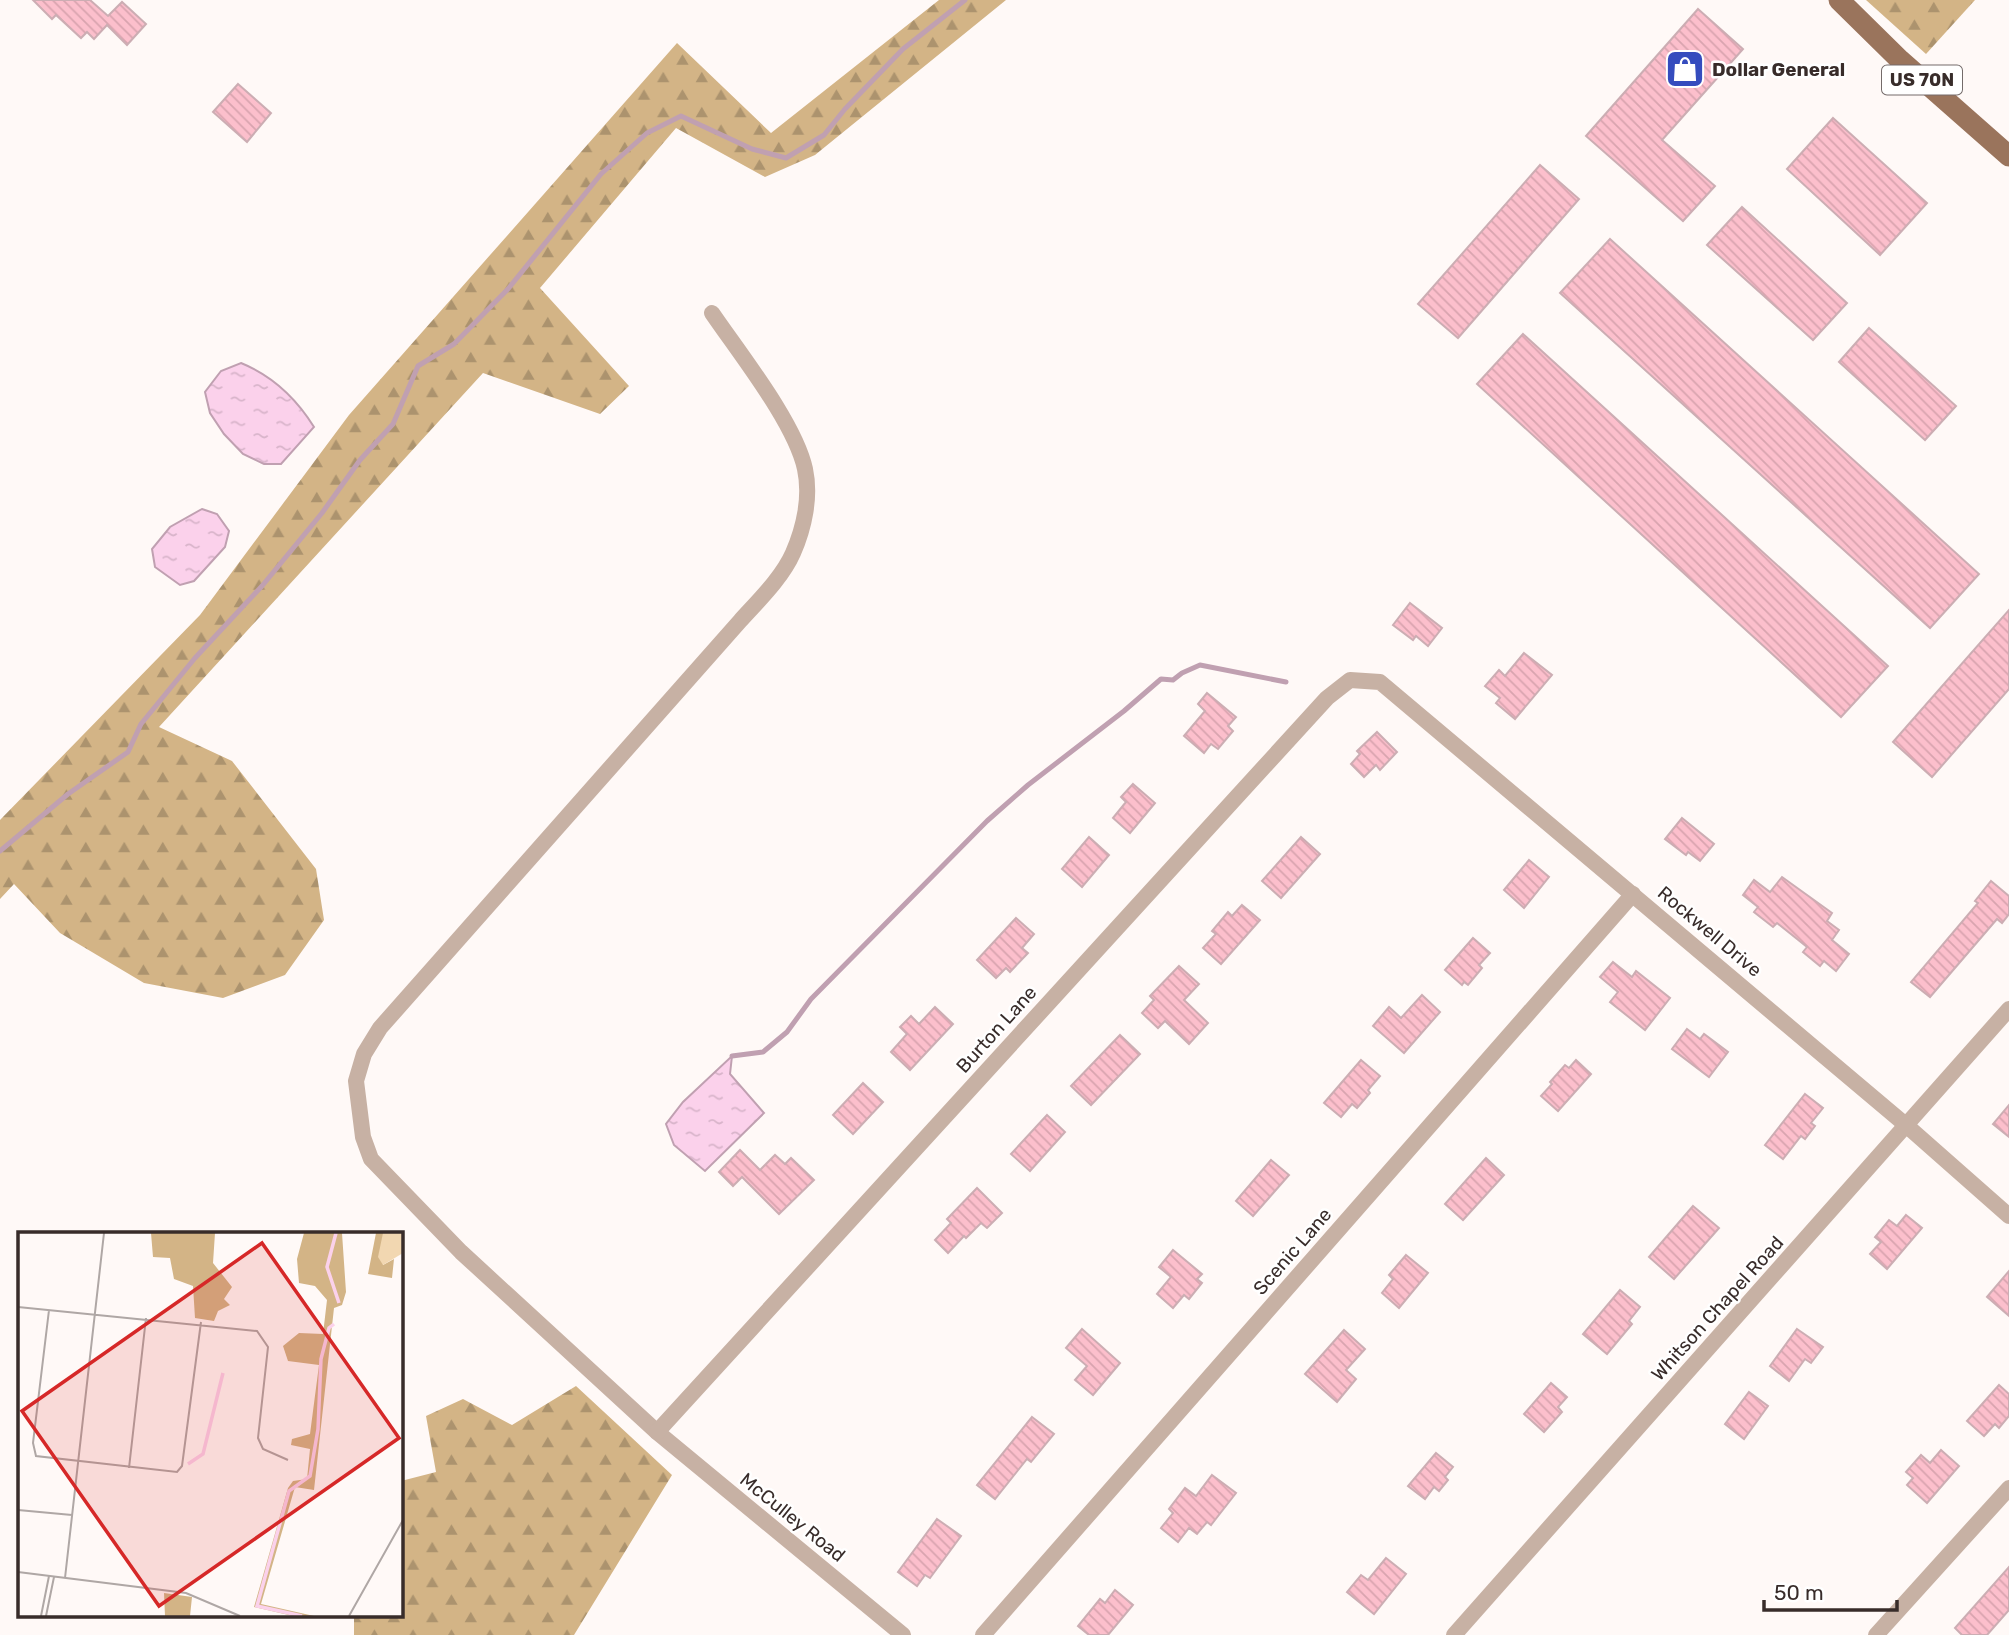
<svg xmlns="http://www.w3.org/2000/svg" width="2009" height="1635" font-family="Rubik,sans-serif">
	<defs>
		<pattern id="forest-firs" width="22" height="20" patternUnits="userSpaceOnUse" patternTransform="scale(1.75)"><rect width="22" height="20" fill="#d3b486"/><path d="M5 1l3.5 6h-7zM16 11l3.5 6h-7z" fill="#ac936e"/></pattern>
		<pattern id="water-ripples" width="26" height="14" patternUnits="userSpaceOnUse" patternTransform="scale(1.75)"><rect width="26" height="14" fill="#fbd1eb"/><path d="M2 4q2-2 4 0t4 0M15 11q2-2 4 0t4 0" fill="none" stroke="#d8b4ca"/></pattern>
		<pattern id="building-back-hatch" width="6" height="6" patternUnits="userSpaceOnUse" patternTransform="scale(1.75)"><rect width="6" height="6" fill="#fcbfcc"/><path d="M-1 5l2 2M0 0l6 6M5-1l2 2" fill="none" stroke="#d9a4af"/></pattern>
	</defs>
	<rect width="100%" height="100%" fill="#fff9f7"/>
	<!-- forest -->
	<g fill="url(#forest-firs)">
		<polygon points="939,0 1006,0 815,155 765,177 676,128 540,288 629,386 600,414 483,373 159,727 232,761 316,869 324,920 285,975 223,998 144,983 60,933 14,884 0,899 0,820 200,615 349,415 677,43 771,133"/>
		<polygon points="1866,0 1975,0 1926,54"/>
		<polygon points="576,1386 672,1475 574,1635 354,1635 354,1616 401,1616 401,1481 436,1472 426,1416 463,1399 512,1425"/>
	</g>
	<!-- water -->
	<g fill="url(#water-ripples)" stroke="#c0a0b1" stroke-width="2">
		<path d="M241 363C273 376 296 398 314 427L281 464H264L243 454 224 434 210 413 205 392 221 371Z"/>
		<polygon points="202,509 217,514 229,531 225,547 194,581 180,585 155,567 152,549 170,527"/>
		<polygon points="732,1056 730,1074 764,1113 705,1171 674,1145 666,1124 683,1102"/>
	</g>
	<g fill="none" stroke-linecap="round" stroke-linejoin="round">
		<!-- stream -->
		<g stroke="#c0a0b1" stroke-width="5">
			<polyline points="0,851 68,794 128,752 141,724 195,658 262,586 322,513 360,460 393,424 418,366 454,344 508,289 601,174 647,133 681,116 752,149 786,158 824,135 845,109 903,49 965,0"/>
			<polyline points="732,1056 763,1052 787,1032 811,999 987,821 1028,785 1124,711 1161,679 1173,680 1182,673 1200,665 1286,682"/>
		</g>
	</g>
	<!-- building -->
	<g fill="url(#building-back-hatch)" stroke="#ccadb3" stroke-width="2">
		<polygon points="33,0 90,0 108,16 122,2 146,24 127,45 107,25 94,39 87,32 81,38 56,15 52,19"/>
		<polygon points="1698,9 1743,49 1662,140 1715,186 1683,221 1586,136"/>
		<polygon points="238,84 271,113 247,142 213,112"/>
		<polygon points="1833,118 1927,203 1880,255 1787,169"/>
		<polygon points="1540,165 1579,199 1458,338 1418,304"/>
		<polygon points="1742,207 1847,303 1813,340 1707,245"/>
		<polygon points="1610,239 1979,574 1930,628 1560,293"/>
		<polygon points="1869,328 1956,406 1925,440 1839,362"/>
		<polygon points="1523,334 1888,666 1841,717 1477,384"/>
		<polygon points="1410,603 1442,628 1428,646 1416,636 1413,640 1393,625"/>
		<polygon points="2009,610 2009,689 1932,777 1893,742"/>
		<polygon points="1524,653 1552,675 1515,719 1496,703 1500,698 1485,686 1499,670 1505,676"/>
		<polygon points="1207,693 1236,717 1228,726 1233,731 1218,749 1211,744 1204,753 1184,736 1205,711 1198,704"/>
		<polygon points="1377,732 1397,752 1380,770 1376,765 1364,777 1351,764 1360,754 1357,751"/>
		<polygon points="1133,784 1155,803 1130,833 1113,818 1126,802 1121,797"/>
		<polygon points="1682,818 1714,844 1700,861 1688,852 1686,855 1665,839"/>
		<polygon points="1089,837 1109,855 1082,887 1062,869"/>
		<polygon points="1301,837 1320,854 1281,898 1262,881"/>
		<polygon points="1529,860 1549,877 1524,908 1504,890"/>
		<polygon points="1782,877 1832,913 1827,921 1839,930 1832,940 1849,954 1836,971 1824,961 1820,966 1803,952 1807,947 1777,923 1773,927 1754,912 1758,907 1743,895 1754,880 1770,892"/>
		<polygon points="1991,881 2009,896 2009,914 2002,923 1997,919 1930,997 1911,982 1978,903 1975,901"/>
		<polygon points="1242,905 1260,920 1221,964 1203,948 1216,934 1212,931 1228,912 1232,916"/>
		<polygon points="1016,918 1034,934 1022,948 1028,953 1010,972 1006,968 996,978 977,960"/>
		<polygon points="1473,938 1490,953 1479,965 1482,968 1468,985 1464,982 1462,985 1445,970"/>
		<polygon points="1613,962 1632,977 1636,971 1670,998 1645,1030 1610,1002 1618,992 1600,977"/>
		<polygon points="1179,966 1199,984 1184,1000 1208,1023 1189,1044 1165,1021 1158,1028 1142,1013 1154,1000 1150,996"/>
		<polygon points="1422,995 1440,1012 1404,1053 1373,1026 1389,1007 1401,1018"/>
		<polygon points="935,1007 953,1024 910,1070 891,1052 907,1034 900,1027 911,1016 919,1024"/>
		<polygon points="1687,1029 1700,1039 1704,1034 1728,1052 1709,1077 1672,1049"/>
		<polygon points="1120,1035 1140,1054 1091,1105 1071,1086"/>
		<polygon points="1361,1060 1380,1076 1368,1090 1370,1093 1357,1108 1352,1104 1341,1117 1324,1103"/>
		<polygon points="1576,1060 1591,1074 1558,1111 1541,1096 1552,1084 1550,1082 1565,1065 1569,1068"/>
		<polygon points="863,1083 883,1102 853,1134 833,1115"/>
		<polygon points="1805,1094 1823,1108 1811,1123 1815,1126 1805,1139 1801,1136 1783,1159 1765,1145"/>
		<polygon points="2009,1105 2009,1137 1993,1124"/>
		<polygon points="1047,1115 1065,1132 1030,1171 1011,1154"/>
		<polygon points="740,1150 760,1170 775,1155 785,1164 791,1158 814,1180 779,1214 742,1177 733,1186 719,1172"/>
		<polygon points="1486,1158 1504,1175 1463,1220 1445,1204"/>
		<polygon points="1271,1160 1289,1175 1253,1216 1236,1201"/>
		<polygon points="977,1188 1002,1213 987,1228 981,1223 966,1238 964,1236 948,1253 935,1240 951,1223 947,1219"/>
		<polygon points="1693,1206 1719,1228 1674,1279 1649,1257"/>
		<polygon points="1906,1215 1922,1228 1887,1269 1870,1254 1881,1242 1875,1237 1889,1220 1897,1226"/>
		<polygon points="1173,1250 1202,1274 1197,1279 1202,1283 1189,1299 1184,1295 1173,1308 1157,1294 1171,1277 1159,1267"/>
		<polygon points="1406,1255 1428,1273 1399,1308 1382,1293 1393,1279 1389,1275"/>
		<polygon points="2009,1271 2009,1316 1987,1297"/>
		<polygon points="1620,1290 1640,1307 1629,1321 1632,1324 1607,1354 1583,1334"/>
		<polygon points="1082,1329 1120,1363 1093,1395 1075,1380 1087,1366 1066,1348"/>
		<polygon points="1797,1329 1823,1347 1811,1363 1805,1359 1789,1381 1770,1366"/>
		<polygon points="1344,1330 1365,1349 1346,1370 1356,1379 1337,1402 1305,1374"/>
		<polygon points="1551,1383 1567,1397 1558,1407 1562,1412 1544,1432 1524,1414"/>
		<polygon points="1999,1385 2009,1394 2009,1416 1999,1428 1995,1424 1984,1436 1967,1421"/>
		<polygon points="1749,1392 1768,1406 1744,1439 1725,1424"/>
		<polygon points="1032,1417 1054,1434 1031,1462 1027,1459 995,1499 977,1485"/>
		<polygon points="1941,1450 1959,1466 1927,1503 1907,1485 1913,1478 1906,1472 1921,1455 1930,1463"/>
		<polygon points="1436,1453 1453,1467 1445,1477 1448,1480 1439,1491 1434,1487 1425,1499 1408,1486"/>
		<polygon points="1212,1475 1236,1493 1211,1525 1207,1522 1197,1534 1189,1528 1178,1542 1161,1528 1173,1513 1169,1509 1185,1488 1196,1496"/>
		<polygon points="937,1519 961,1536 930,1578 925,1575 917,1586 898,1572"/>
		<polygon points="1386,1558 1406,1574 1374,1614 1347,1592 1361,1575 1368,1580"/>
		<polygon points="2009,1567 2009,1610 1987,1635 1962,1635 1955,1628"/>
		<polygon points="1115,1590 1133,1605 1108,1635 1089,1635 1078,1626 1100,1599 1105,1603"/>
	</g>
	<g fill="none" stroke-linecap="round" stroke-linejoin="round">
		<!-- street -->
		<g stroke="#c7b1a4" stroke-width="16">
			<path d="M712 313C740 354 795 423 805 469 811 497 804 528 793 553 782 578 758 601 740 621L380 1028 364 1054 356 1081 363 1137 371 1159 461 1252 657 1432 903 1635"/>
			<polyline points="657,1432 1327,698 1350,680 1380,682 1907,1126 2009,1216"/>
			<polyline points="983,1635 1633,894"/>
			<polyline points="1454,1635 2009,1009"/>
			<polyline points="1876,1635 2009,1488"/>
		</g>
		<!-- primary -->
		<polyline stroke="#9a745c" stroke-width="21" points="1839,0 1900,60 2009,156"/>
	</g>
	<!-- icons -->
	<defs>
		<g id="shop-square" transform="scale(2.0125)"><rect x="-9" y="-9" width="18" height="18" rx="4" fill="#354cbe" stroke="#fff"/><path d="M-5-2.5h2.3a2.7 3.5 0 0 1 5.4 0H5L5.5 6h-11ZM-1.5-2.5h3a1.5 2.3 0 0 0-3 0Z" fill="#fff"/></g>
	</defs>
	<g fill-rule="evenodd">
		<use href="#shop-square" x="1685" y="69"/>
	</g>
	<g text-anchor="middle" stroke-width="5" stroke-linejoin="round" paint-order="stroke">
		<!-- shield labels -->
		<rect fill="#fff" stroke="#746b6a" stroke-width="2" x="1882" y="65.5" width="80" height="29" rx="5"/>
		<g font-size="18" font-weight="bold" fill="#382c2a">
			<text x="1922" y="86">US 70N</text>
		</g>
		<!-- poi labels -->
		<g font-size="19" font-weight="bold" fill="#382c2a" stroke="#fff" text-anchor="start">
			<text x="1712" y="76">Dollar General</text>
		</g>
		<!-- street labels -->
		<g font-size="19" fill="#382c2a" stroke="#fff">
			<text transform="translate(1710 931) rotate(40)" y="7">Rockwell Drive</text>
			<text transform="translate(996 1029) rotate(-48)" y="7">Burton Lane</text>
			<text transform="translate(1292 1251) rotate(-49)" y="7">Scenic Lane</text>
			<text transform="translate(1717 1308) rotate(-48)" y="7">Whitson Chapel Road</text>
			<text transform="translate(793 1517) rotate(39)" y="7">McCulley Road</text>
		</g>
	</g>
	<!-- overview -->
	<g transform="translate(18 1232)">
		<rect width="385" height="385" fill="#fff9f7"/>
		<path d="M133 1H197L195 31 214 55 206 67 212 73 200 79 196 89 177 86 175 54 156 47 152 26 135 25ZM286 1H324L328 60 324 73 316 76 296 258 277 255 243 372 296 384H275L236 375 270 256 275 249 289 247 292 217 273 213 274 207 292 202 301 133 270 129 265 114 281 101 305 102 309 68 297 54 281 51 279 27ZM358 1H365V33L376 27 374 46 350 42ZM146 361 174 365 172 384H147Z" fill="#d3b486"/>
		<path d="M365 1H385V21L365 33 360 25Z" fill="#f2d7b1"/>
		<path fill="none" stroke="#fbd1eb" stroke-width="3.5" d="M318 1 309 35 321 71M170 232 185 222 205 141M284 384 239 374 271 259 292 244 300 197 303 127 311 96 316 92"/>
		<path fill="none" stroke="#afa7a5" stroke-width="2" d="M0 75 239 99 250 115 240 206 245 217 270 228M31 78 15 211 18 224 159 240 164 234 183 90M111 236 128 86M0 278 54 283M0 340 168 361 222 384M47 346 86 1M23 384 31 344M28 384 36 345M331 384 385 288"/>
		<path fill="#d62828" fill-opacity="0.15" stroke="#d62828" stroke-width="3.5" d="M244 11 381 206 141 374 4 179Z"/>
		<rect width="385" height="385" fill="none" stroke="#382c2a" stroke-width="3.5"/>
	</g>
	<!-- scale -->
	<path d="M1764 1600v10h133v-10" fill="none" stroke="#382c2a" stroke-width="3.5"/>
	<text x="1774" y="1600" font-size="21" fill="#382c2a" stroke="#ffffff" stroke-width="5" paint-order="stroke">50 m</text>
</svg>
